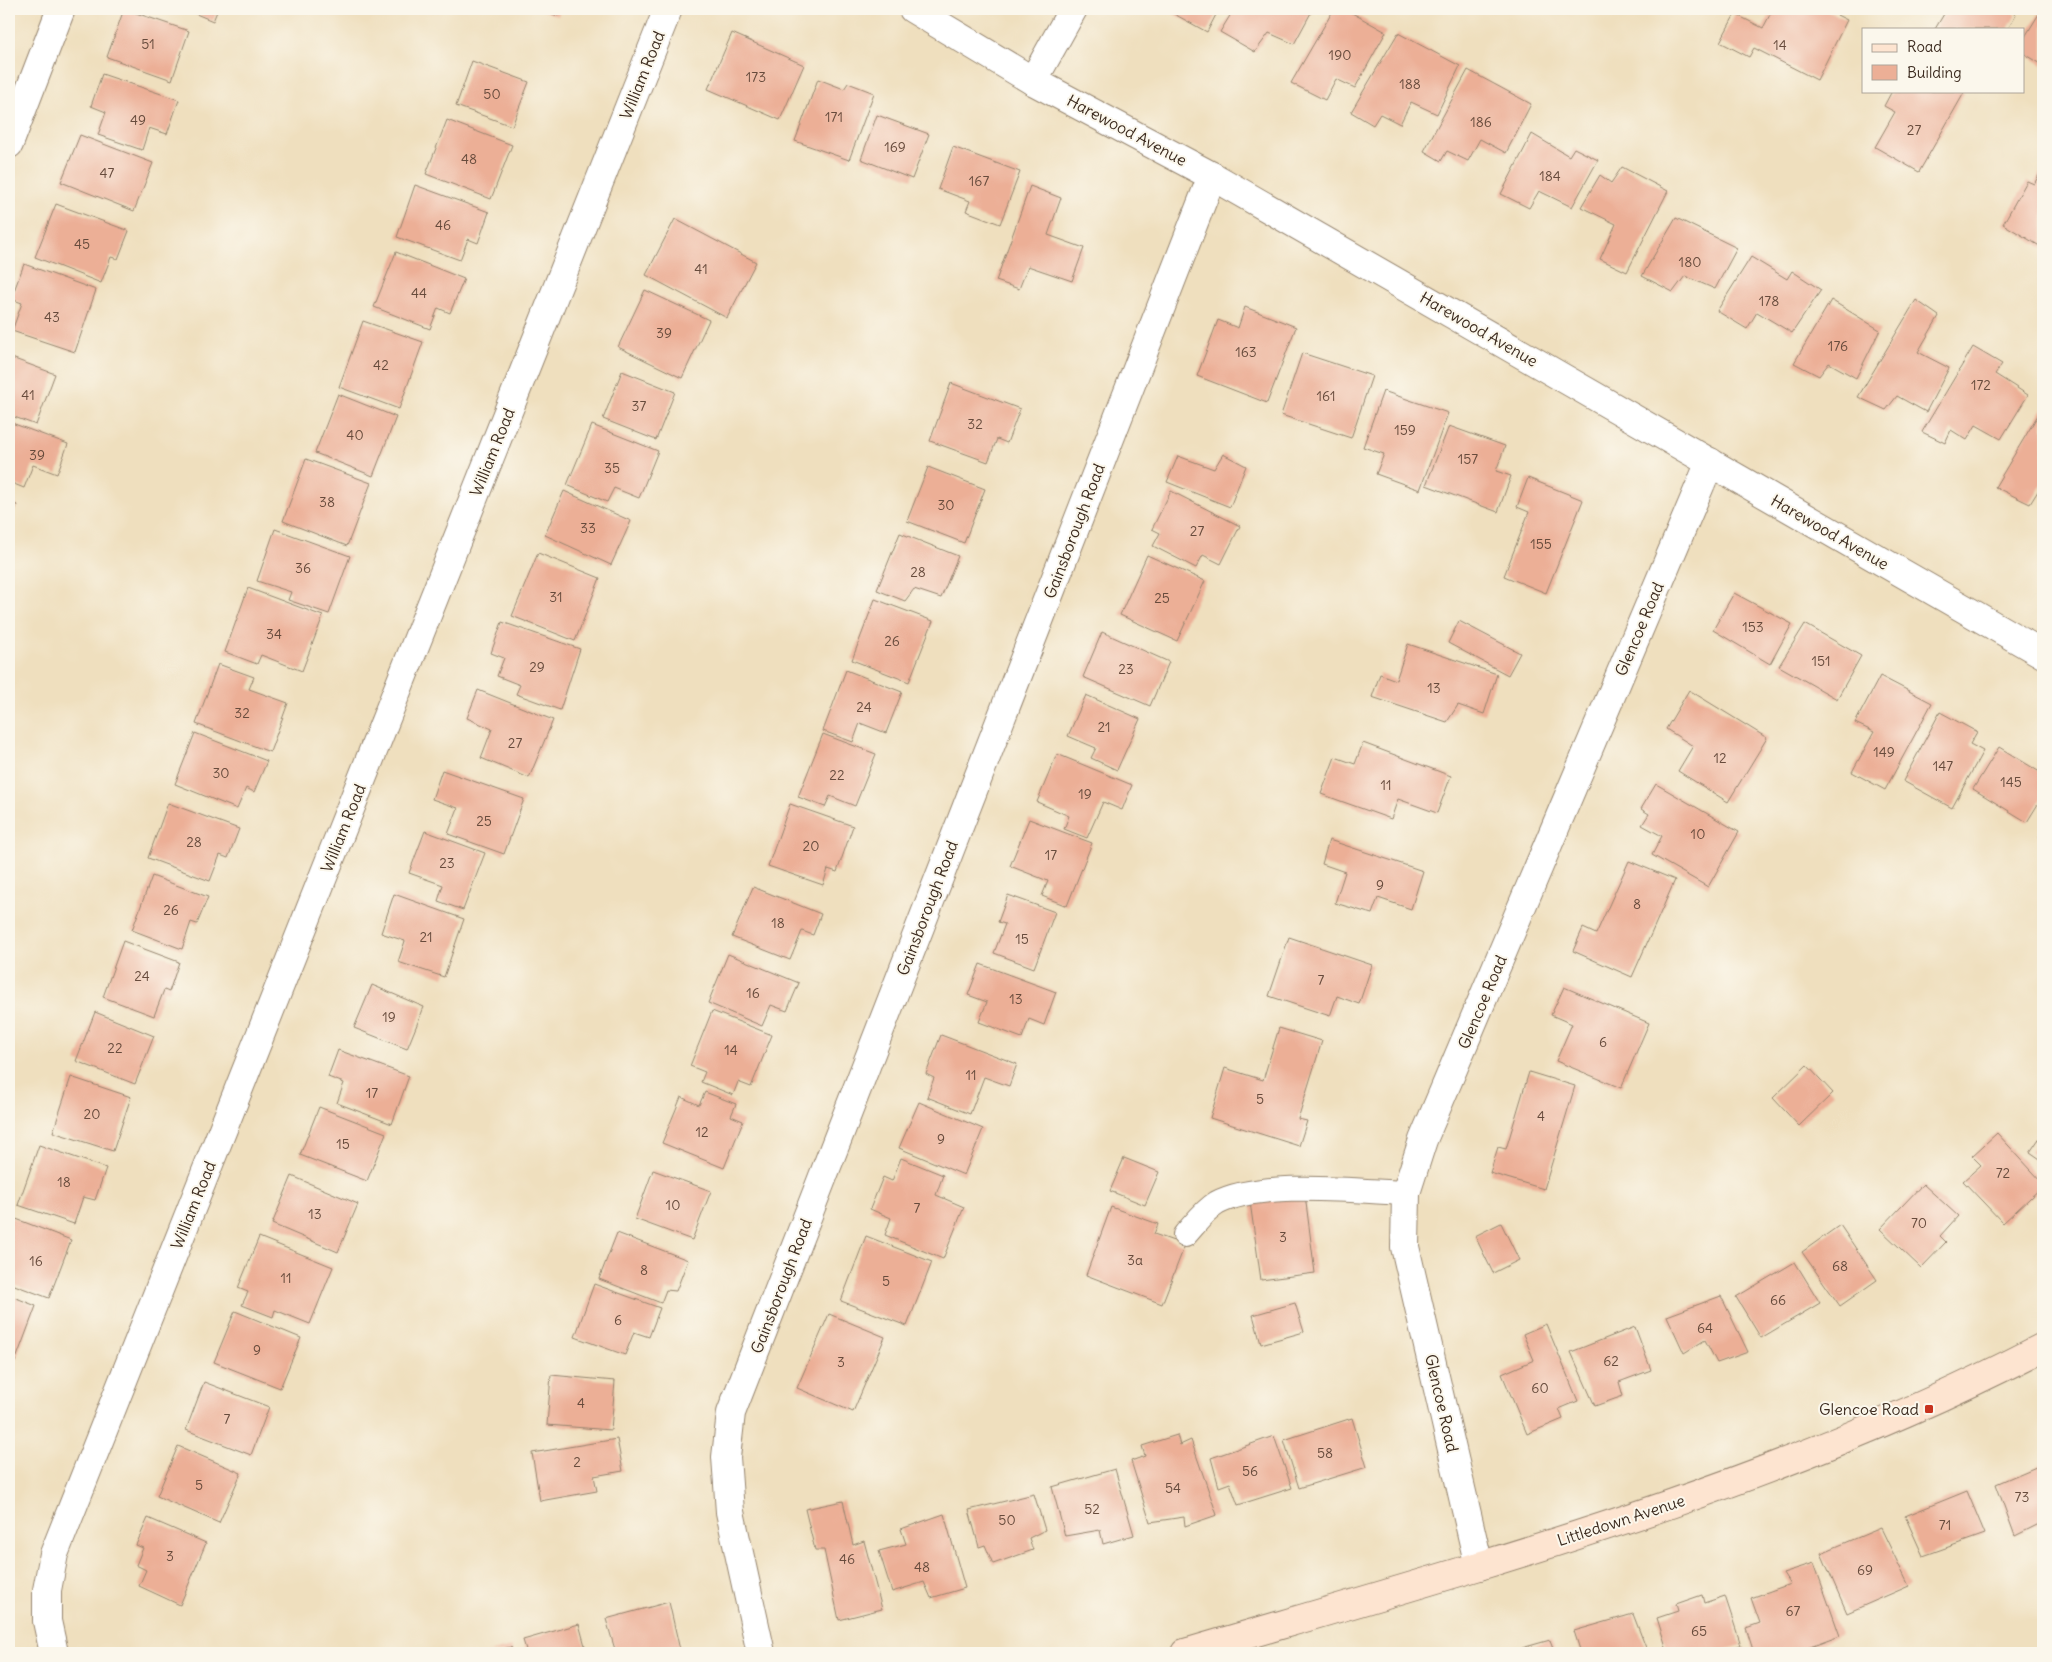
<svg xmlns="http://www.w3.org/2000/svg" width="2052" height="1662" font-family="Delius,sans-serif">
	<rect width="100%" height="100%" fill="#fbf7ec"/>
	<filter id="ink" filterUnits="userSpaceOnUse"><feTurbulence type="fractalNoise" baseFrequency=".02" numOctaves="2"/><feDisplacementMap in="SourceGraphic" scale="10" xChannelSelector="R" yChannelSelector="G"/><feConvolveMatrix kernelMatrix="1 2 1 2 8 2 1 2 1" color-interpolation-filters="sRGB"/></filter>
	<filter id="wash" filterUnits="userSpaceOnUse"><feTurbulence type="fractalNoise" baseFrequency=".0096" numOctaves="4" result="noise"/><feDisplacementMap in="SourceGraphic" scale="20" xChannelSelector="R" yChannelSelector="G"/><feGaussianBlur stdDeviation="1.12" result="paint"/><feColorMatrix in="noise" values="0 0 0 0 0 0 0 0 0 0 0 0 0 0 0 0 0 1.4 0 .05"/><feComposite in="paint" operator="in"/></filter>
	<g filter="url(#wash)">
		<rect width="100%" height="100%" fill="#efdfbe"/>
		<g id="blocks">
			<!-- building -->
			<g fill="#ecaf96">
				<polygon points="124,9 189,31 172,80 107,57"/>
				<polygon points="184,9 218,9 213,21"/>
				<polygon points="539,9 560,9 558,16"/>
				<polygon points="1165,9 1219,9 1207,32"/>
				<polygon points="1234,9 1313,9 1294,44 1269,33 1255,52 1220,32"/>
				<polygon points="1334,9 1345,9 1386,32 1355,88 1336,79 1325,100 1291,83"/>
				<polygon points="1773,9 1825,9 1847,20 1817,80 1754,48 1749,57 1720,42 1735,14 1763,28"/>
				<polygon points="1947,9 2007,9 2016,14 2008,29 1935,29"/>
				<polygon points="2042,9 2043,9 2043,65 2023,53 2023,40"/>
				<polygon points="732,33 804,65 780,120 708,89"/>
				<polygon points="1398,33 1460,66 1437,114 1411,102 1400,124 1380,114 1373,125 1351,112"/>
				<polygon points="472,61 529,82 512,126 456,106"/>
				<polygon points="1468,70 1531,104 1506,153 1480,139 1468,161 1447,151 1441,161 1424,151"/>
				<polygon points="102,74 179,100 167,134 149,128 142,150 98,135 106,112 91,106"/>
				<polygon points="818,79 844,89 848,83 874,93 849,160 795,141"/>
				<polygon points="1892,91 1960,91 1964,93 1919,172 1875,147 1895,112 1884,106"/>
				<polygon points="877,115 929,134 912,179 861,159"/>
				<polygon points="447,120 512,145 491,199 426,174"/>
				<polygon points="1532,134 1569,156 1574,148 1598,160 1572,207 1539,191 1529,208 1501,194"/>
				<polygon points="80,135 153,163 134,211 61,182"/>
				<polygon points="953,147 1020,172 1000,224 966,211 970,201 938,189"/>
				<polygon points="1622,167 1668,191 1627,272 1600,259 1616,224 1581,207 1600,175 1611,183"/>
				<polygon points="2043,168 2043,248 2003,224 2027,181 2034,184"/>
				<polygon points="415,185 489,212 478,243 468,239 460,260 397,237"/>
				<polygon points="1030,186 1061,198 1048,235 1084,248 1072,281 1028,266 1019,289 996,281"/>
				<polygon points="56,204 129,231 118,259 111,257 101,283 35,257"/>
				<polygon points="1676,218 1737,248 1715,289 1685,276 1673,292 1642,276"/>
				<polygon points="675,219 756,262 727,318 646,275"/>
				<polygon points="396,252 464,279 450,313 438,308 430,329 374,307"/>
				<polygon points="1751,257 1787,279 1792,271 1821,290 1792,333 1757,312 1747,329 1717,311"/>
				<polygon points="24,264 96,290 75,352 12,331 22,303 11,299"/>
				<polygon points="645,290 709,320 682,378 618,347"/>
				<polygon points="1831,300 1880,330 1856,378 1829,363 1819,376 1794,363"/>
				<polygon points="1916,300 1939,316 1918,352 1949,368 1926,412 1897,396 1886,410 1858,397"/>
				<polygon points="1245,307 1296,327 1267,403 1197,376 1218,320 1238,328"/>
				<polygon points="363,321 423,342 399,409 339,387"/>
				<polygon points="1973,347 2002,364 1995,374 2028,395 2001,439 1976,425 1967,440 1951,430 1945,443 1922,432"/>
				<polygon points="1302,353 1372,376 1351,438 1281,415"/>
				<polygon points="9,357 55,374 36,425 9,415"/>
				<polygon points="622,371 675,392 656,440 603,419"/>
				<polygon points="951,383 1020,409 1007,443 997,439 988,462 930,441"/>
				<polygon points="1383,391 1448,413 1420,490 1376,474 1384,454 1363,447"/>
				<polygon points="338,394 396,417 373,476 315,453"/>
				<polygon points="2041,410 2043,411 2043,483 2030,504 1995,487"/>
				<polygon points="9,422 68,444 57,474 33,465 24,488 9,482"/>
				<polygon points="592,425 658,451 639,498 614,488 607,502 567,485"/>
				<polygon points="1449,426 1505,446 1496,471 1511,476 1498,512 1426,485"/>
				<polygon points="1223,454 1246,466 1230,507 1167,482 1178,456 1214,469"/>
				<polygon points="306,459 371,483 347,546 283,521"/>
				<polygon points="928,467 985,489 964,543 907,521"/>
				<polygon points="1528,478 1583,500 1546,593 1504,576 1529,512 1517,507"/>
				<polygon points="564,491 631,521 611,565 545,535"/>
				<polygon points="1171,491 1240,526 1221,564 1203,555 1196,568 1153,546 1160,533 1152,529"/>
				<polygon points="9,502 17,505 9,526"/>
				<polygon points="275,529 350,556 329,614 288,600 291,592 257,581"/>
				<polygon points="900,533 958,556 941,598 914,589 905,601 877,590"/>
				<polygon points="538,553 600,578 575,641 512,616"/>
				<polygon points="1147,555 1205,581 1177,641 1120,615"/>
				<polygon points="248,588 323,616 302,671 261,655 257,664 225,652"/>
				<polygon points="1734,593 1792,624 1770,664 1713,630"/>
				<polygon points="875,599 933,621 909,682 852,660"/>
				<polygon points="1459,621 1520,653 1508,675 1448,643"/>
				<polygon points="502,622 580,649 560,710 516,694 520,685 497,676 504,658 491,653"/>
				<polygon points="1805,624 1861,656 1837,699 1779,666"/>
				<polygon points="1102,632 1169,662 1150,706 1083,677"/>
				<polygon points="1408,644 1497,674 1484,714 1458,705 1447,722 1372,697 1380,674 1396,680"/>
				<polygon points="218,664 254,677 249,689 288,703 270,752 196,724"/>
				<polygon points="846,670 902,692 886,733 860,723 853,742 823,731"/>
				<polygon points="1880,676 1932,703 1885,790 1852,772 1874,732 1855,723"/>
				<polygon points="478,690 553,720 529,778 481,758 492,729 467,718"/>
				<polygon points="1689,690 1767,738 1728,802 1678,771 1693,746 1666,729"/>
				<polygon points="1086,695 1140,719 1117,770 1091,758 1096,748 1068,736"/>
				<polygon points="1940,712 1977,732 1970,744 1983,751 1952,808 1903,781"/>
				<polygon points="195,733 267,761 254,792 246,788 237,809 175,784"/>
				<polygon points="823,734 876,754 855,806 830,796 825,807 798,797"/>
				<polygon points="1363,743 1451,776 1437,813 1398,799 1391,819 1321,794 1335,757 1355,764"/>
				<polygon points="1999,747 2043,774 2043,796 2027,822 1973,789"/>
				<polygon points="1057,754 1132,785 1122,810 1103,802 1087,838 1064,829 1069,816 1037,802"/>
				<polygon points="442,770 524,799 504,854 448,834 458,808 432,799"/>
				<polygon points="1656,784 1739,832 1708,887 1652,855 1662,836 1642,825 1649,814 1641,809"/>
				<polygon points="168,803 239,829 228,858 220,855 210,881 148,858"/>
				<polygon points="790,804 853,826 837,872 828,869 823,885 768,866"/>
				<polygon points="1029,819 1092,843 1067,906 1042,896 1048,881 1010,866"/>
				<polygon points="2043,829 2043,840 2039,838"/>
				<polygon points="425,831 485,853 463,910 438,901 443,885 409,873"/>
				<polygon points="1329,840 1423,871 1411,909 1378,898 1372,914 1335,903 1345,872 1322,864"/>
				<polygon points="1629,861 1675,880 1632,977 1573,951 1583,928 1596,934"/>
				<polygon points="152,876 208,897 197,924 191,922 182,949 132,930"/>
				<polygon points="753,887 821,914 813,935 802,931 790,960 732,937"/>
				<polygon points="394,894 464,919 444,977 398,962 405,941 381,933"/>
				<polygon points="1008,895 1055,912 1034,968 994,953 1005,924 998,922"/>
				<polygon points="1289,937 1372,965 1359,1004 1337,996 1330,1016 1269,996"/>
				<polygon points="123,941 179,962 169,992 164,990 154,1016 103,997"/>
				<polygon points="728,954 799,983 787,1011 771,1005 762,1026 708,1003"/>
				<polygon points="980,964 1056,992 1044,1025 1029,1019 1022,1038 979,1022 987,1002 968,995"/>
				<polygon points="372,985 424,1007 407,1049 354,1028"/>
				<polygon points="1564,987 1649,1023 1621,1088 1556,1061 1572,1024 1551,1015"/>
				<polygon points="712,1011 772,1035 751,1087 738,1082 733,1095 701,1082 705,1072 690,1066"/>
				<polygon points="95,1012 154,1036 135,1084 76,1061"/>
				<polygon points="1279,1028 1322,1041 1298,1119 1307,1121 1299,1146 1210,1118 1225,1068 1263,1080"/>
				<polygon points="941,1035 1017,1064 1009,1086 984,1077 970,1114 927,1097 934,1078 926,1074"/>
				<polygon points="338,1050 409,1076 392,1124 337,1103 344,1083 328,1077"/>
				<polygon points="1807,1065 1833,1093 1799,1126 1773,1098"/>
				<polygon points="1529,1072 1575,1086 1544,1189 1490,1173 1498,1147 1506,1149"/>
				<polygon points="71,1077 131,1097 113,1151 53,1132"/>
				<polygon points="705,1092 736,1104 731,1116 743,1121 724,1168 662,1143 681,1097 699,1105"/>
				<polygon points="919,1102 983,1129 964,1175 899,1148"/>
				<polygon points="319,1107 386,1133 367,1181 300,1155"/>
				<polygon points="1997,1133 2043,1183 2043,1186 2003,1223 1963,1181 1981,1165 1972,1156"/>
				<polygon points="2043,1133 2043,1161 2030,1152"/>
				<polygon points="39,1145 106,1168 95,1200 83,1197 74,1224 18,1205"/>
				<polygon points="901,1158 943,1175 936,1195 964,1207 943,1259 885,1235 891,1218 870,1209 883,1177 892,1181"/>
				<polygon points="1124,1158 1159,1172 1145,1205 1110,1191"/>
				<polygon points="653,1170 711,1191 692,1240 635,1219"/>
				<polygon points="292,1176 358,1204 338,1252 272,1224"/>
				<polygon points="1923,1184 1958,1216 1940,1236 1946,1242 1921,1268 1880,1229"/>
				<polygon points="1305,1195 1315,1273 1261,1280 1250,1202"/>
				<polygon points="1111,1207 1158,1224 1154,1234 1185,1245 1162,1304 1086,1275"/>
				<polygon points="11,1217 71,1240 49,1298 9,1283 9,1224"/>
				<polygon points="1501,1223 1519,1260 1493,1273 1475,1236"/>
				<polygon points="1840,1225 1877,1280 1840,1306 1802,1252"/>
				<polygon points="617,1233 688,1260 676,1291 666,1290 661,1303 599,1279"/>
				<polygon points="866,1236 932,1262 907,1326 841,1301"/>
				<polygon points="259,1237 333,1267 310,1324 275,1310 273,1317 242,1305 248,1292 238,1288"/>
				<polygon points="1795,1262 1820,1303 1761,1338 1736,1297"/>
				<polygon points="594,1284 660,1308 649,1337 634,1332 625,1355 575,1337"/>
				<polygon points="9,1295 36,1306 15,1362 9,1360"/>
				<polygon points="1721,1296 1748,1352 1717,1363 1705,1340 1684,1353 1667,1316"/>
				<polygon points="1295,1303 1304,1332 1261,1344 1253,1315"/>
				<polygon points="235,1311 301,1338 280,1388 214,1362"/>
				<polygon points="829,1314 885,1337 853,1412 797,1388"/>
				<polygon points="1546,1324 1578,1401 1559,1409 1563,1419 1527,1434 1502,1374 1534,1360 1523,1334"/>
				<polygon points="1635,1327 1651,1370 1619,1382 1623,1396 1595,1406 1571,1352"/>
				<polygon points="551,1375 615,1381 611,1430 547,1425"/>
				<polygon points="204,1382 269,1407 251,1455 186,1430"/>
				<polygon points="1352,1418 1367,1467 1299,1488 1284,1440"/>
				<polygon points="1177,1435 1180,1445 1191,1440 1217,1515 1185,1526 1184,1517 1150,1522 1131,1461 1145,1456 1142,1446"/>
				<polygon points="1274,1436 1292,1488 1238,1505 1230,1483 1219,1487 1211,1458"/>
				<polygon points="617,1439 623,1471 594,1476 597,1491 540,1501 532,1453"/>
				<polygon points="178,1446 241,1473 219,1523 157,1496"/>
				<polygon points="2043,1464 2043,1522 2015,1536 1996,1484"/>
				<polygon points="1115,1469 1134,1535 1103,1544 1100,1530 1065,1536 1052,1487"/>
				<polygon points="1967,1491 1985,1534 1923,1556 1905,1516"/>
				<polygon points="1034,1494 1045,1530 1029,1538 1033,1550 993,1564 985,1545 979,1547 969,1510"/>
				<polygon points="843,1501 853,1545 864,1541 882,1609 839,1620 824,1550 815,1550 805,1509"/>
				<polygon points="944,1514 965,1588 931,1598 924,1582 892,1592 879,1551 906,1544 901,1529"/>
				<polygon points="148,1518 206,1543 180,1605 139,1586 146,1570 136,1565 143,1548 136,1545"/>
				<polygon points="1881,1528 1909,1586 1847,1613 1821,1553"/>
				<polygon points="1814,1563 1840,1636 1794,1653 1754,1653 1746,1628 1760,1623 1751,1598 1790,1584 1783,1573"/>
				<polygon points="1702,1595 1704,1603 1725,1596 1741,1645 1714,1653 1668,1653 1657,1618 1678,1611 1676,1604"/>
				<polygon points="669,1602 680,1650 670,1652 671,1653 616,1653 606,1619"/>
				<polygon points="1633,1614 1648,1653 1581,1653 1574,1631"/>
				<polygon points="579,1624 587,1653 527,1653 523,1640"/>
				<polygon points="1550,1640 1555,1653 1523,1653 1522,1648"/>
				<polygon points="511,1647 513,1653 488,1653"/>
			</g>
		</g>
	</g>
	<g filter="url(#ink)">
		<use href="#blocks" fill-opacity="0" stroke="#95846e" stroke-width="1"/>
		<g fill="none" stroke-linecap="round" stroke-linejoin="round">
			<!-- lane casing -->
			<g stroke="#95846e" stroke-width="26">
				<path id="lane" d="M1185 1235C1195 1224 1204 1211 1217 1203 1260 1180 1356 1191 1406 1193"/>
			</g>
			<!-- street casing -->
			<g stroke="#95846e" stroke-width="30">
				<g id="street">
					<polyline points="913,9 1033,81 1212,176 2043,654"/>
					<polyline points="1033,81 1073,9"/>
					<polyline points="9,144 61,9"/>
					<polyline points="1479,1566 1405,1247 1406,1193 1423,1140 1710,462"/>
					<polyline points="54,1653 47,1621 47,1590 54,1554 668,9"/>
					<polyline points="761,1653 730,1512 726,1457 731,1413 1212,176"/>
				</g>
			</g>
			<!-- secondary casing -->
			<g stroke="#95846e" stroke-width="30">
				<path id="secondary" d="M1185 1653C1476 1567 1772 1488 2043 1347"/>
			</g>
			<!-- lane -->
			<use href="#lane" stroke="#fff" stroke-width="24"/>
			<!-- street -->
			<use href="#street" stroke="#fff" stroke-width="28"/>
			<!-- secondary -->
			<use href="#secondary" stroke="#fde4d0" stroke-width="28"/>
		</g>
	</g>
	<!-- markers -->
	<rect fill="#c8321e" stroke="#fbf7ec" stroke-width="2" x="1924" y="1404" width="10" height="10" rx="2.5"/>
	<g text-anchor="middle" stroke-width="4" stroke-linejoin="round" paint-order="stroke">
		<!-- number labels -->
		<g font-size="14" fill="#674b3c">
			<text x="148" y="49">51</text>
			<text x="1780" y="50">14</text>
			<text x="1340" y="60">190</text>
			<text x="756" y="82">173</text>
			<text x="1410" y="89">188</text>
			<text x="492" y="99">50</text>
			<text x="834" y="122">171</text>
			<text x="138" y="125">49</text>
			<text x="1481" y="127">186</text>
			<text x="1914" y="135">27</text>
			<text x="895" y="152">169</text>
			<text x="469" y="164">48</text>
			<text x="107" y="178">47</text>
			<text x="1550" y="181">184</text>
			<text x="979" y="186">167</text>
			<text x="443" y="230">46</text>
			<text x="82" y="249">45</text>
			<text x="1690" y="267">180</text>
			<text x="701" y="274">41</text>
			<text x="419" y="298">44</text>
			<text x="1769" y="306">178</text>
			<text x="52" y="322">43</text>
			<text x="664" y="338">39</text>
			<text x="1838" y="351">176</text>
			<text x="1246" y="357">163</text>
			<text x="381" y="370">42</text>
			<text x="1981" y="390">172</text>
			<text x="28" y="400">41</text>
			<text x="1326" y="401">161</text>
			<text x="639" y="411">37</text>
			<text x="975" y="429">32</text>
			<text x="1405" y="435">159</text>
			<text x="355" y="440">40</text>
			<text x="37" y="460">39</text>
			<text x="1468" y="464">157</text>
			<text x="612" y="473">35</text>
			<text x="327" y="507">38</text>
			<text x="946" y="510">30</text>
			<text x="588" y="533">33</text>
			<text x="1197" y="536">27</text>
			<text x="1541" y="549">155</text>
			<text x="303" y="573">36</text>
			<text x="918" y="577">28</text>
			<text x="556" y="602">31</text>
			<text x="1162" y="603">25</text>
			<text x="1753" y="632">153</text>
			<text x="274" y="639">34</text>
			<text x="892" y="646">26</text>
			<text x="1821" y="666">151</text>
			<text x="537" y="672">29</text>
			<text x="1126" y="674">23</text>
			<text x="1434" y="693">13</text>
			<text x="864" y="712">24</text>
			<text x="242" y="718">32</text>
			<text x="1104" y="732">21</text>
			<text x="515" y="748">27</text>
			<text x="1884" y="757">149</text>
			<text x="1720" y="763">12</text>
			<text x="1943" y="771">147</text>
			<text x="221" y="778">30</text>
			<text x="837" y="780">22</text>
			<text x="2011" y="787">145</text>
			<text x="1386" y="790">11</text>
			<text x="1085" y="799">19</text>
			<text x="484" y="826">25</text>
			<text x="1698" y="839">10</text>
			<text x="194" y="847">28</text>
			<text x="811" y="851">20</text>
			<text x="1051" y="860">17</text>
			<text x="447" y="868">23</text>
			<text x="1380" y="890">9</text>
			<text x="1637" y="909">8</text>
			<text x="171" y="915">26</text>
			<text x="778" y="928">18</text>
			<text x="426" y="942">21</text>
			<text x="1022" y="944">15</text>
			<text x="142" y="981">24</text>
			<text x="1321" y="985">7</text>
			<text x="753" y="998">16</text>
			<text x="1016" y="1004">13</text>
			<text x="389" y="1022">19</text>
			<text x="1603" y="1047">6</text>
			<text x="115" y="1053">22</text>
			<text x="731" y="1055">14</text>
			<text x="971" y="1080">11</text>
			<text x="372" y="1098">17</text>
			<text x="1260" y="1104">5</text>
			<text x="92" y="1119">20</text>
			<text x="1541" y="1121">4</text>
			<text x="702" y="1137">12</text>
			<text x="941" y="1144">9</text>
			<text x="343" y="1149">15</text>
			<text x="2003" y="1178">72</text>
			<text x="64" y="1187">18</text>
			<text x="673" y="1210">10</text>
			<text x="917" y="1213">7</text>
			<text x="315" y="1219">13</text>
			<text x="1919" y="1228">70</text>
			<text x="1283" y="1242">3</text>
			<text x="1135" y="1265">3a</text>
			<text x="36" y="1266">16</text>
			<text x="1840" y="1271">68</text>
			<text x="644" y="1275">8</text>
			<text x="286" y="1283">11</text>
			<text x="886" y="1286">5</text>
			<text x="1778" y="1305">66</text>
			<text x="618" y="1325">6</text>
			<text x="1705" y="1333">64</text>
			<text x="257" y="1355">9</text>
			<text x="1611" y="1366">62</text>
			<text x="841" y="1367">3</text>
			<text x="1540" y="1393">60</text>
			<text x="581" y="1408">4</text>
			<text x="227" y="1424">7</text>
			<text x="1325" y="1458">58</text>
			<text x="577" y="1467">2</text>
			<text x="1250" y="1476">56</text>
			<text x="199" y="1490">5</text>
			<text x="1173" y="1493">54</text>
			<text x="2022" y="1502">73</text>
			<text x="1092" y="1514">52</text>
			<text x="1007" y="1525">50</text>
			<text x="1945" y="1530">71</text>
			<text x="170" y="1561">3</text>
			<text x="847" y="1564">46</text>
			<text x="922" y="1572">48</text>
			<text x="1865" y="1575">69</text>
			<text x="1793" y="1616">67</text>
			<text x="1699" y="1636">65</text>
		</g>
		<!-- street labels -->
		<g font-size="16" fill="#3b2a1e" stroke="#fbf7ec">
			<text transform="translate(642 75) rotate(-68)" y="6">William Road</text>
			<text transform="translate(1127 130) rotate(28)" y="6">Harewood Avenue</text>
			<text transform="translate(1479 329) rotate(30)" y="6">Harewood Avenue</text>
			<text transform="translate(492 452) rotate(-68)" y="6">William Road</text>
			<text transform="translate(1074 531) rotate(-69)" y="6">Gainsborough Road</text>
			<text transform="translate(1830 532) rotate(30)" y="6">Harewood Avenue</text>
			<text transform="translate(1639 629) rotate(-67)" y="6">Glencoe Road</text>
			<text transform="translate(343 828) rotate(-68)" y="6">William Road</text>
			<text transform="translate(927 908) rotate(-69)" y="6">Gainsborough Road</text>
			<text transform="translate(1482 1002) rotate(-67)" y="6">Glencoe Road</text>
			<text transform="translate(193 1205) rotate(-68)" y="6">William Road</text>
			<text transform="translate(781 1286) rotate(-69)" y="6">Gainsborough Road</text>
			<text transform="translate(1442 1403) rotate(77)" y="6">Glencoe Road</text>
			<text transform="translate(1621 1520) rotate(-18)" y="6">Littledown Avenue</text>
		</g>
		<!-- poi labels -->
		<g font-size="16" fill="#3b2a1e" stroke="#fbf7ec" text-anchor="end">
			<text x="1919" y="1415">Glencoe Road</text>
		</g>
	</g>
	<!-- margin -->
	<rect width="2052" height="1662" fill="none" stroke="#fbf7ec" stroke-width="30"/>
	<!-- legend -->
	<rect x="1862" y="28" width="162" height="65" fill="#fbf7ec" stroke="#aea59a"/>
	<rect x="1872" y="44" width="25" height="8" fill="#fde4d0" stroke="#aea59a"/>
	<text x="1907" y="52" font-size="15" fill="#3b2a1e">Road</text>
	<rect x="1872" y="65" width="25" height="15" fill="#ecaf96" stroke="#aea59a"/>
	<text x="1907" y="78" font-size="15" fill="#3b2a1e">Building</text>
</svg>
